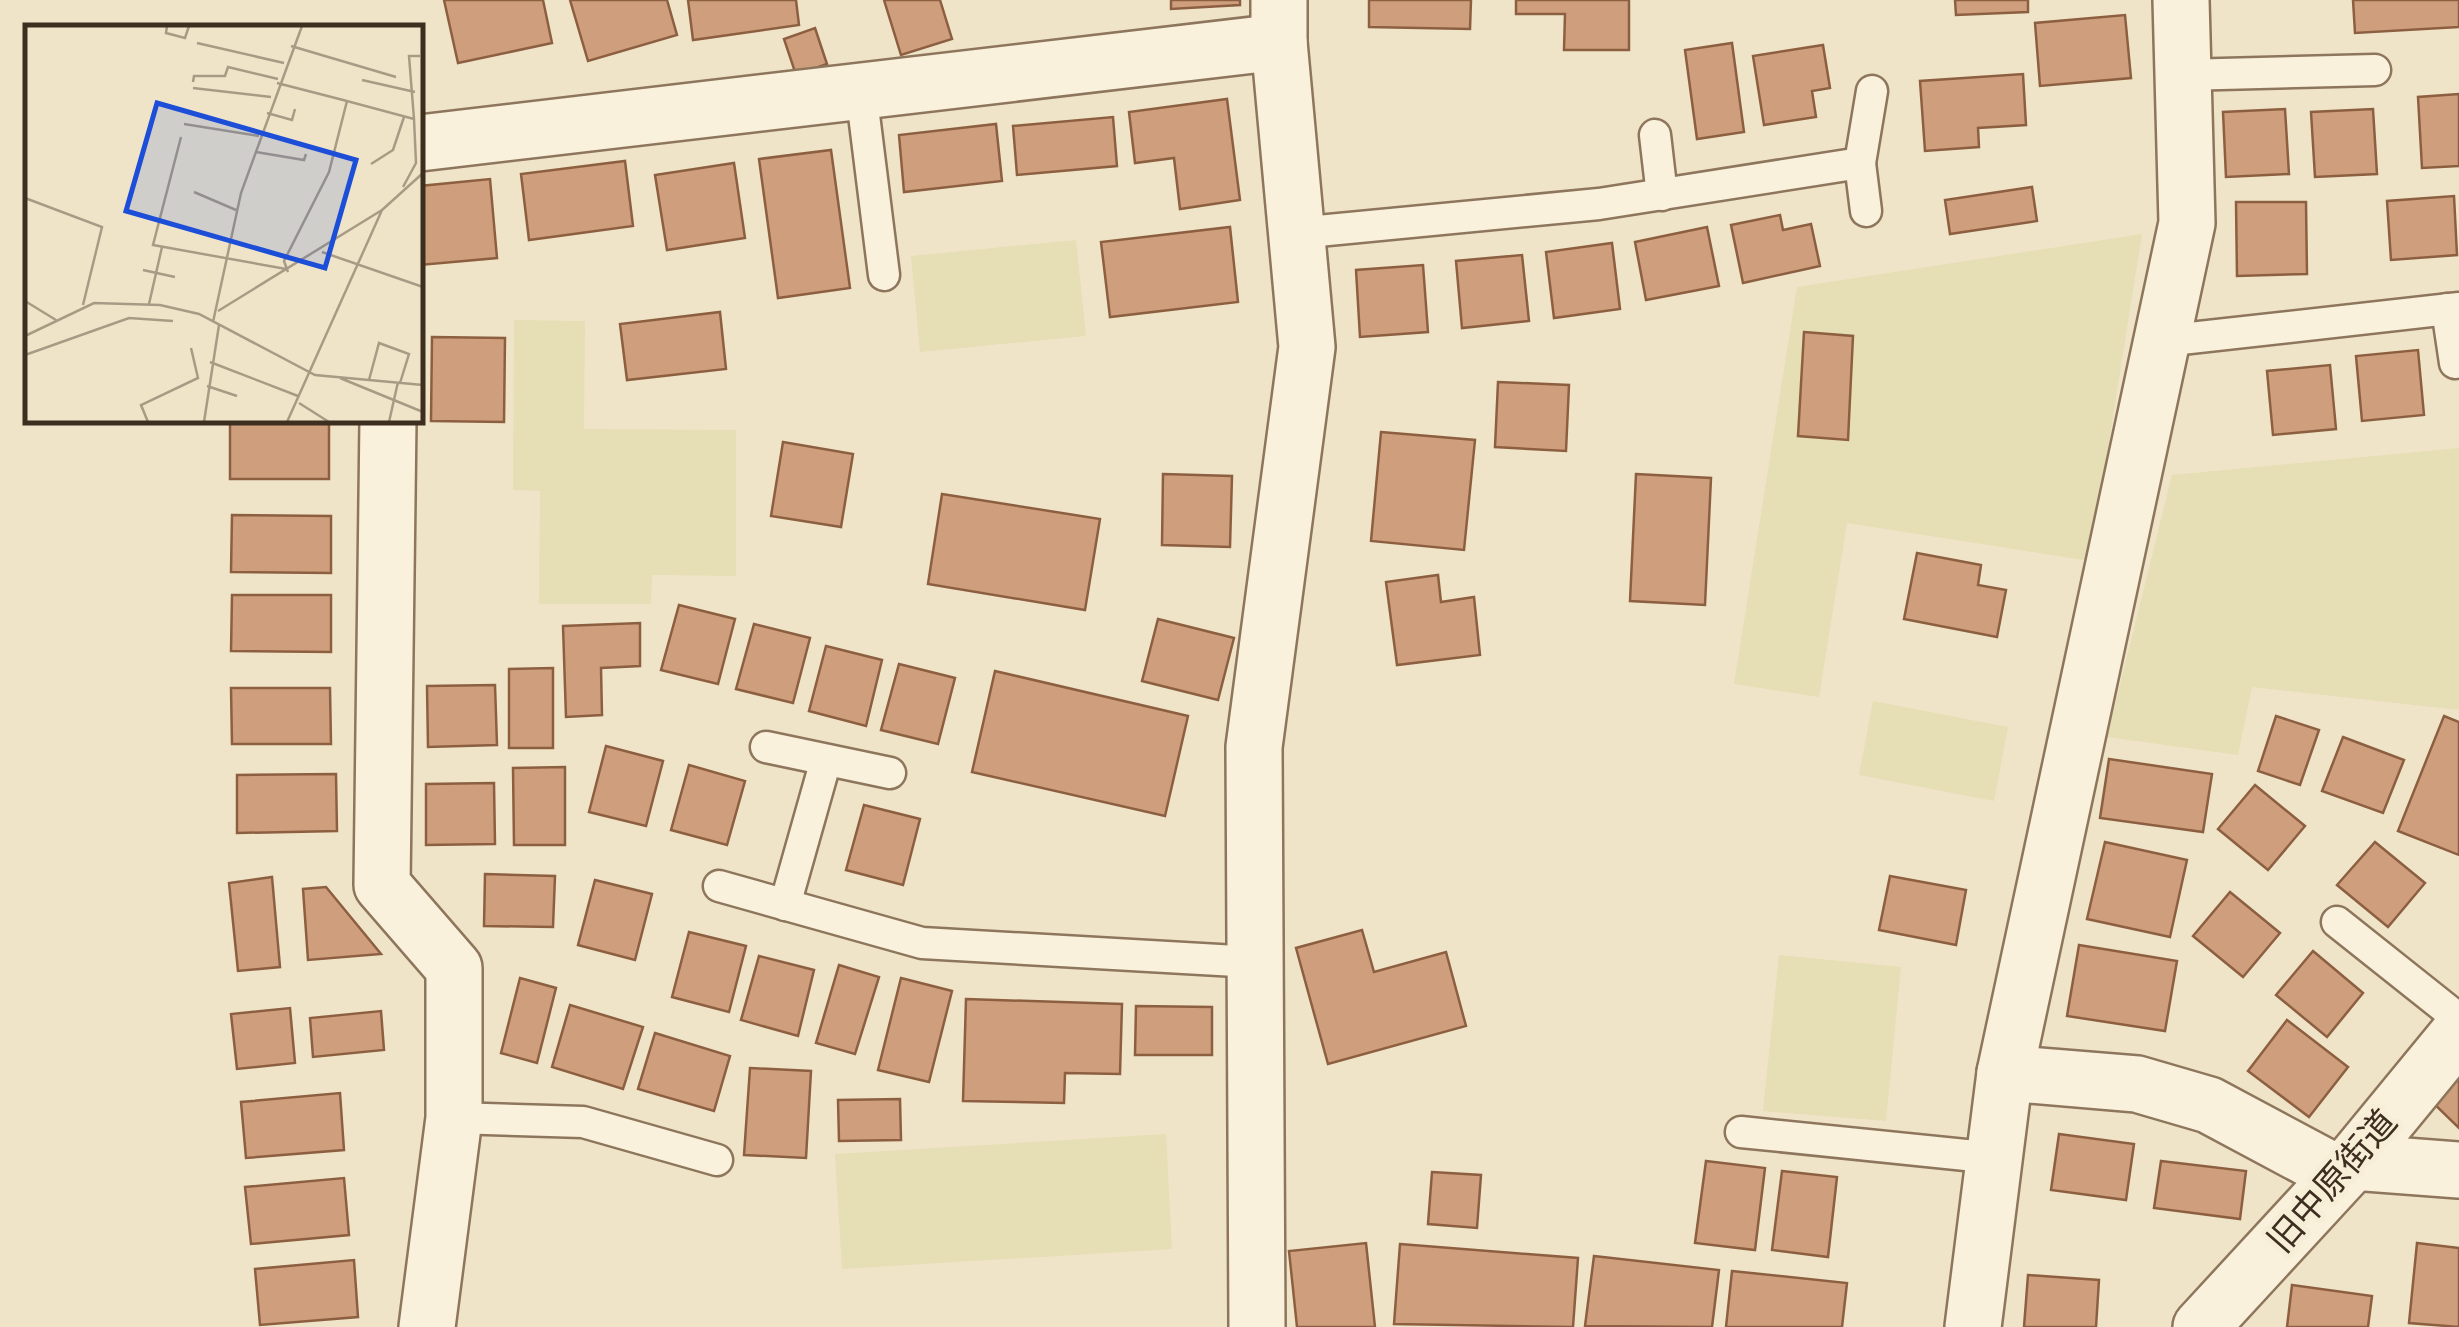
<svg xmlns="http://www.w3.org/2000/svg" width="2459" height="1327" font-family="'Crimson Pro','Noto Sans JP',serif">
	<rect width="100%" height="100%" fill="#f0e4c8"/>
	<!-- farmland -->
	<g fill="#e6deb5">
		<polygon points="2142,234 2090,561 1847,523 1819,697 1734,684 1797,287"/>
		<polygon points="1076,240 1086,336 920,352 911,256"/>
		<polygon points="514,320 585,321 584,429 736,430 736,576 652,575 651,604 539,604 540,491 513,490"/>
		<polygon points="2459,448 2459,710 2252,687 2238,755 2107,737 2172,475"/>
		<polygon points="1873,701 2008,727 1994,801 1859,775"/>
		<polygon points="1779,955 1901,967 1886,1121 1763,1111"/>
		<polygon points="1166,1134 1172,1249 842,1269 835,1154"/>
	</g>
	<!-- building -->
	<g fill="#cf9f7d" stroke="#8d5f41" stroke-width="2.5">
		<polygon points="444,0 543,0 552,43 458,63"/>
		<polygon points="570,0 667,0 677,35 588,61"/>
		<polygon points="688,0 796,0 799,25 693,40"/>
		<polygon points="884,0 940,0 952,39 901,55"/>
		<polygon points="1171,0 1240,0 1240,5 1171,9"/>
		<polygon points="1369,0 1471,0 1470,29 1369,27"/>
		<polygon points="1516,0 1629,0 1629,50 1564,50 1565,14 1516,14"/>
		<polygon points="1955,0 2028,0 2028,12 1956,15"/>
		<polygon points="2353,0 2459,0 2459,27 2355,33"/>
		<polygon points="2125,15 2131,78 2040,86 2035,23"/>
		<polygon points="815,28 827,64 796,75 784,39"/>
		<polygon points="1732,43 1744,132 1697,139 1685,50"/>
		<polygon points="1823,45 1830,88 1812,91 1816,117 1764,125 1753,56"/>
		<polygon points="2023,74 2026,125 1978,128 1979,147 1925,151 1920,81"/>
		<polygon points="2459,94 2459,166 2422,168 2418,97"/>
		<polygon points="1227,99 1240,200 1180,209 1174,158 1135,163 1129,112"/>
		<polygon points="2285,109 2289,174 2226,177 2223,112"/>
		<polygon points="2373,109 2377,174 2315,177 2311,112"/>
		<polygon points="1113,117 1117,166 1017,175 1013,126"/>
		<polygon points="996,124 1002,181 904,192 899,135"/>
		<polygon points="831,150 850,288 778,298 759,159"/>
		<polygon points="625,161 633,226 529,240 521,174"/>
		<polygon points="734,163 745,238 667,250 655,175"/>
		<polygon points="490,179 497,258 420,265 420,186"/>
		<polygon points="2032,187 2037,221 1950,234 1945,200"/>
		<polygon points="2454,196 2457,255 2391,260 2387,201"/>
		<polygon points="2236,202 2306,202 2307,274 2237,276"/>
		<polygon points="1780,215 1783,230 1811,224 1820,266 1743,283 1731,225"/>
		<polygon points="1230,227 1238,302 1110,317 1101,242"/>
		<polygon points="1707,227 1719,286 1646,300 1635,242"/>
		<polygon points="1612,243 1620,309 1554,318 1546,252"/>
		<polygon points="1522,255 1529,321 1462,328 1456,261"/>
		<polygon points="1423,265 1428,332 1360,337 1356,270"/>
		<polygon points="720,312 726,369 627,380 620,324"/>
		<polygon points="1804,332 1853,336 1848,440 1798,436"/>
		<polygon points="432,337 505,338 504,422 431,421"/>
		<polygon points="2418,350 2424,415 2362,421 2356,356"/>
		<polygon points="2330,365 2336,429 2273,435 2267,371"/>
		<polygon points="1498,382 1569,385 1566,451 1495,447"/>
		<rect x="230" y="422" width="99" height="57"/>
		<polygon points="1381,432 1475,440 1464,550 1371,541"/>
		<polygon points="783,442 853,454 841,527 771,516"/>
		<polygon points="1163,474 1232,476 1230,547 1162,545"/>
		<polygon points="1636,474 1711,478 1705,605 1630,601"/>
		<polygon points="942,494 1100,519 1085,610 928,584"/>
		<polygon points="232,515 331,516 331,573 231,572"/>
		<polygon points="1917,553 1981,565 1978,585 2006,590 1997,637 1904,619"/>
		<polygon points="1438,575 1441,602 1474,597 1480,655 1397,665 1386,582"/>
		<polygon points="232,595 331,595 331,652 231,651"/>
		<polygon points="679,605 735,619 718,684 661,670"/>
		<polygon points="1158,619 1234,638 1218,700 1142,681"/>
		<polygon points="640,623 640,666 601,668 602,715 566,717 563,626"/>
		<polygon points="754,624 810,638 793,703 736,689"/>
		<polygon points="826,646 882,660 866,726 809,711"/>
		<polygon points="899,664 955,678 938,744 881,730"/>
		<polygon points="553,668 553,748 509,748 509,669"/>
		<polygon points="995,671 1188,716 1165,816 972,772"/>
		<polygon points="495,685 497,745 428,747 427,686"/>
		<polygon points="231,688 330,688 331,744 232,744"/>
		<polygon points="2276,716 2319,730 2300,785 2258,771"/>
		<polygon points="2444,716 2459,722 2459,855 2398,831"/>
		<polygon points="2343,737 2404,760 2383,813 2322,791"/>
		<polygon points="606,746 663,761 646,826 589,812"/>
		<polygon points="2109,759 2212,774 2203,832 2100,818"/>
		<polygon points="689,765 745,781 727,845 671,830"/>
		<polygon points="565,767 565,845 514,845 513,768"/>
		<polygon points="336,774 337,831 237,833 237,775"/>
		<polygon points="494,783 495,844 426,845 426,784"/>
		<polygon points="2255,785 2305,826 2268,870 2218,829"/>
		<polygon points="864,805 920,819 903,885 846,870"/>
		<polygon points="2105,842 2187,860 2170,937 2087,919"/>
		<polygon points="2375,842 2425,883 2388,927 2337,885"/>
		<polygon points="485,874 555,876 553,927 484,926"/>
		<polygon points="1890,876 1966,890 1956,945 1879,930"/>
		<polygon points="272,877 280,967 238,971 229,883"/>
		<polygon points="595,880 652,894 635,960 578,945"/>
		<polygon points="326,887 381,954 308,960 303,889"/>
		<polygon points="2230,892 2280,933 2243,977 2193,936"/>
		<polygon points="1362,930 1374,972 1446,952 1466,1026 1328,1064 1296,948"/>
		<polygon points="689,932 746,946 729,1012 672,997"/>
		<polygon points="2079,945 2177,961 2165,1031 2067,1016"/>
		<polygon points="2313,951 2363,993 2327,1037 2276,995"/>
		<polygon points="759,956 814,970 798,1036 741,1020"/>
		<polygon points="839,965 879,977 855,1054 816,1043"/>
		<polygon points="520,978 556,988 537,1063 501,1053"/>
		<polygon points="901,978 952,991 929,1082 878,1070"/>
		<polygon points="966,999 1122,1004 1120,1074 1065,1073 1064,1103 963,1101"/>
		<polygon points="570,1005 643,1027 623,1089 552,1067"/>
		<polygon points="1136,1006 1212,1007 1212,1055 1135,1055"/>
		<polygon points="290,1008 295,1063 237,1069 231,1014"/>
		<polygon points="381,1011 384,1050 313,1057 310,1018"/>
		<polygon points="2287,1020 2348,1067 2309,1117 2248,1071"/>
		<polygon points="655,1033 730,1056 714,1111 638,1089"/>
		<polygon points="2459,1064 2459,1128 2428,1098"/>
		<polygon points="750,1068 811,1071 806,1158 744,1155"/>
		<polygon points="340,1093 344,1150 246,1158 241,1102"/>
		<polygon points="900,1099 901,1140 839,1141 838,1100"/>
		<polygon points="2059,1134 2134,1144 2126,1200 2051,1190"/>
		<polygon points="1706,1161 1765,1168 1755,1250 1695,1243"/>
		<polygon points="2161,1161 2246,1171 2240,1219 2154,1208"/>
		<polygon points="1782,1171 1837,1177 1828,1257 1772,1250"/>
		<polygon points="1432,1172 1481,1175 1477,1228 1428,1224"/>
		<polygon points="344,1178 349,1235 251,1244 245,1187"/>
		<polygon points="1366,1243 1375,1327 1297,1327 1289,1251"/>
		<polygon points="2417,1243 2459,1248 2459,1327 2409,1323"/>
		<polygon points="1400,1244 1578,1258 1573,1327 1394,1324"/>
		<polygon points="1594,1256 1719,1270 1712,1327 1585,1326"/>
		<polygon points="354,1260 358,1317 260,1325 255,1269"/>
		<polygon points="1732,1271 1847,1283 1842,1327 1726,1327"/>
		<polygon points="2028,1275 2099,1280 2096,1327 2024,1327"/>
		<polygon points="2292,1285 2372,1296 2368,1327 2287,1327"/>
	</g>
	<g fill="none" stroke-linecap="round" stroke-linejoin="round">
		<!-- service casing -->
		<g stroke="#8d765c" stroke-width="35">
			<g id="service">
				<polyline points="2183,75 2375,70"/>
				<polyline points="861,91 884,275"/>
				<polyline points="1655,135 1662,195"/>
				<polyline points="1860,163 1866,211"/>
				<polyline points="1297,233 1599,204 1860,163 1872,91"/>
				<polyline points="2447,309 2455,363"/>
				<polyline points="2163,341 2459,308"/>
				<polyline points="766,747 890,773"/>
				<polyline points="719,886 922,943 1254,962"/>
				<polyline points="785,905 826,760"/>
				<polyline points="2337,922 2459,1019"/>
				<polyline points="454,1118 583,1122 717,1160"/>
				<polyline points="1741,1132 1995,1158"/>
			</g>
		</g>
		<!-- minor casing -->
		<g stroke="#8d765c" stroke-width="60">
			<g id="minor">
				<polyline points="420,143 1279,42"/>
				<polyline points="388,420 382,885 454,968 454,1118 427,1327"/>
				<polyline points="2005,1073 2137,1084 2209,1105 2340,1175"/>
				<polyline points="2353,1162 2459,1170"/>
				<polyline points="1257,1327 1254,747 1307,347 1279,42 1279,0"/>
				<polyline points="1973,1327 2005,1073 2187,223 2181,0"/>
				<polyline points="2201,1327 2353,1162 2459,1033"/>
			</g>
		</g>
		<!-- service -->
		<use href="#service" stroke="#faf1dc" stroke-width="30"/>
		<!-- minor -->
		<use href="#minor" stroke="#faf1dc" stroke-width="55"/>
	</g>
	<g text-anchor="middle" stroke-width="10" stroke-linejoin="round" paint-order="stroke">
		<!-- street labels -->
		<g font-size="35" fill="#3d2e20" stroke="#f7eed8">
			<text transform="translate(2332 1181) rotate(-49)" y="12">旧中原街道</text>
		</g>
	</g>
	<!-- overview -->
	<g transform="translate(25 25)">
		<rect width="398" height="398" fill="#f0e4c8"/>
		<path fill="none" stroke="#a89b85" stroke-width="2.5" d="M142 1 141 8 160 13 164 1M172 18 259 38M266 21 371 52M337 55 390 67M168 57 169 51H200L203 42 253 54M252 58 322 76M168 63 246 72M242 88 267 95 270 84M389 94 384 31H395M159 99 234 111M156 112 128 220 261 244M231 127 279 135 281 129M346 139 368 125 379 92M169 167 211 185M0 173 77 202 58 280M297 227 398 262M118 245 150 252M263 247 259 236 304 147 322 76 389 94 391 138 378 162M0 276 31 295M124 279 137 222M193 286 357 185M188 297 216 168 277 1M0 311 69 278 135 280 174 289 290 350 398 360M0 330 104 293 148 296M185 337 273 371M315 353 398 387M344 355 354 318 384 329 375 358M182 361 212 371M274 378 304 397M123 397 116 380 173 353 166 323M179 397 194 300M262 397 357 185 398 148M364 397 373 357"/>
		<path fill="#1d4ed8" fill-opacity="0.15" stroke="#1d4ed8" stroke-width="5" d="M132 78 331 135 300 243 101 186Z"/>
		<rect width="398" height="398" fill="none" stroke="#3d2e20" stroke-width="5"/>
	</g>
</svg>
